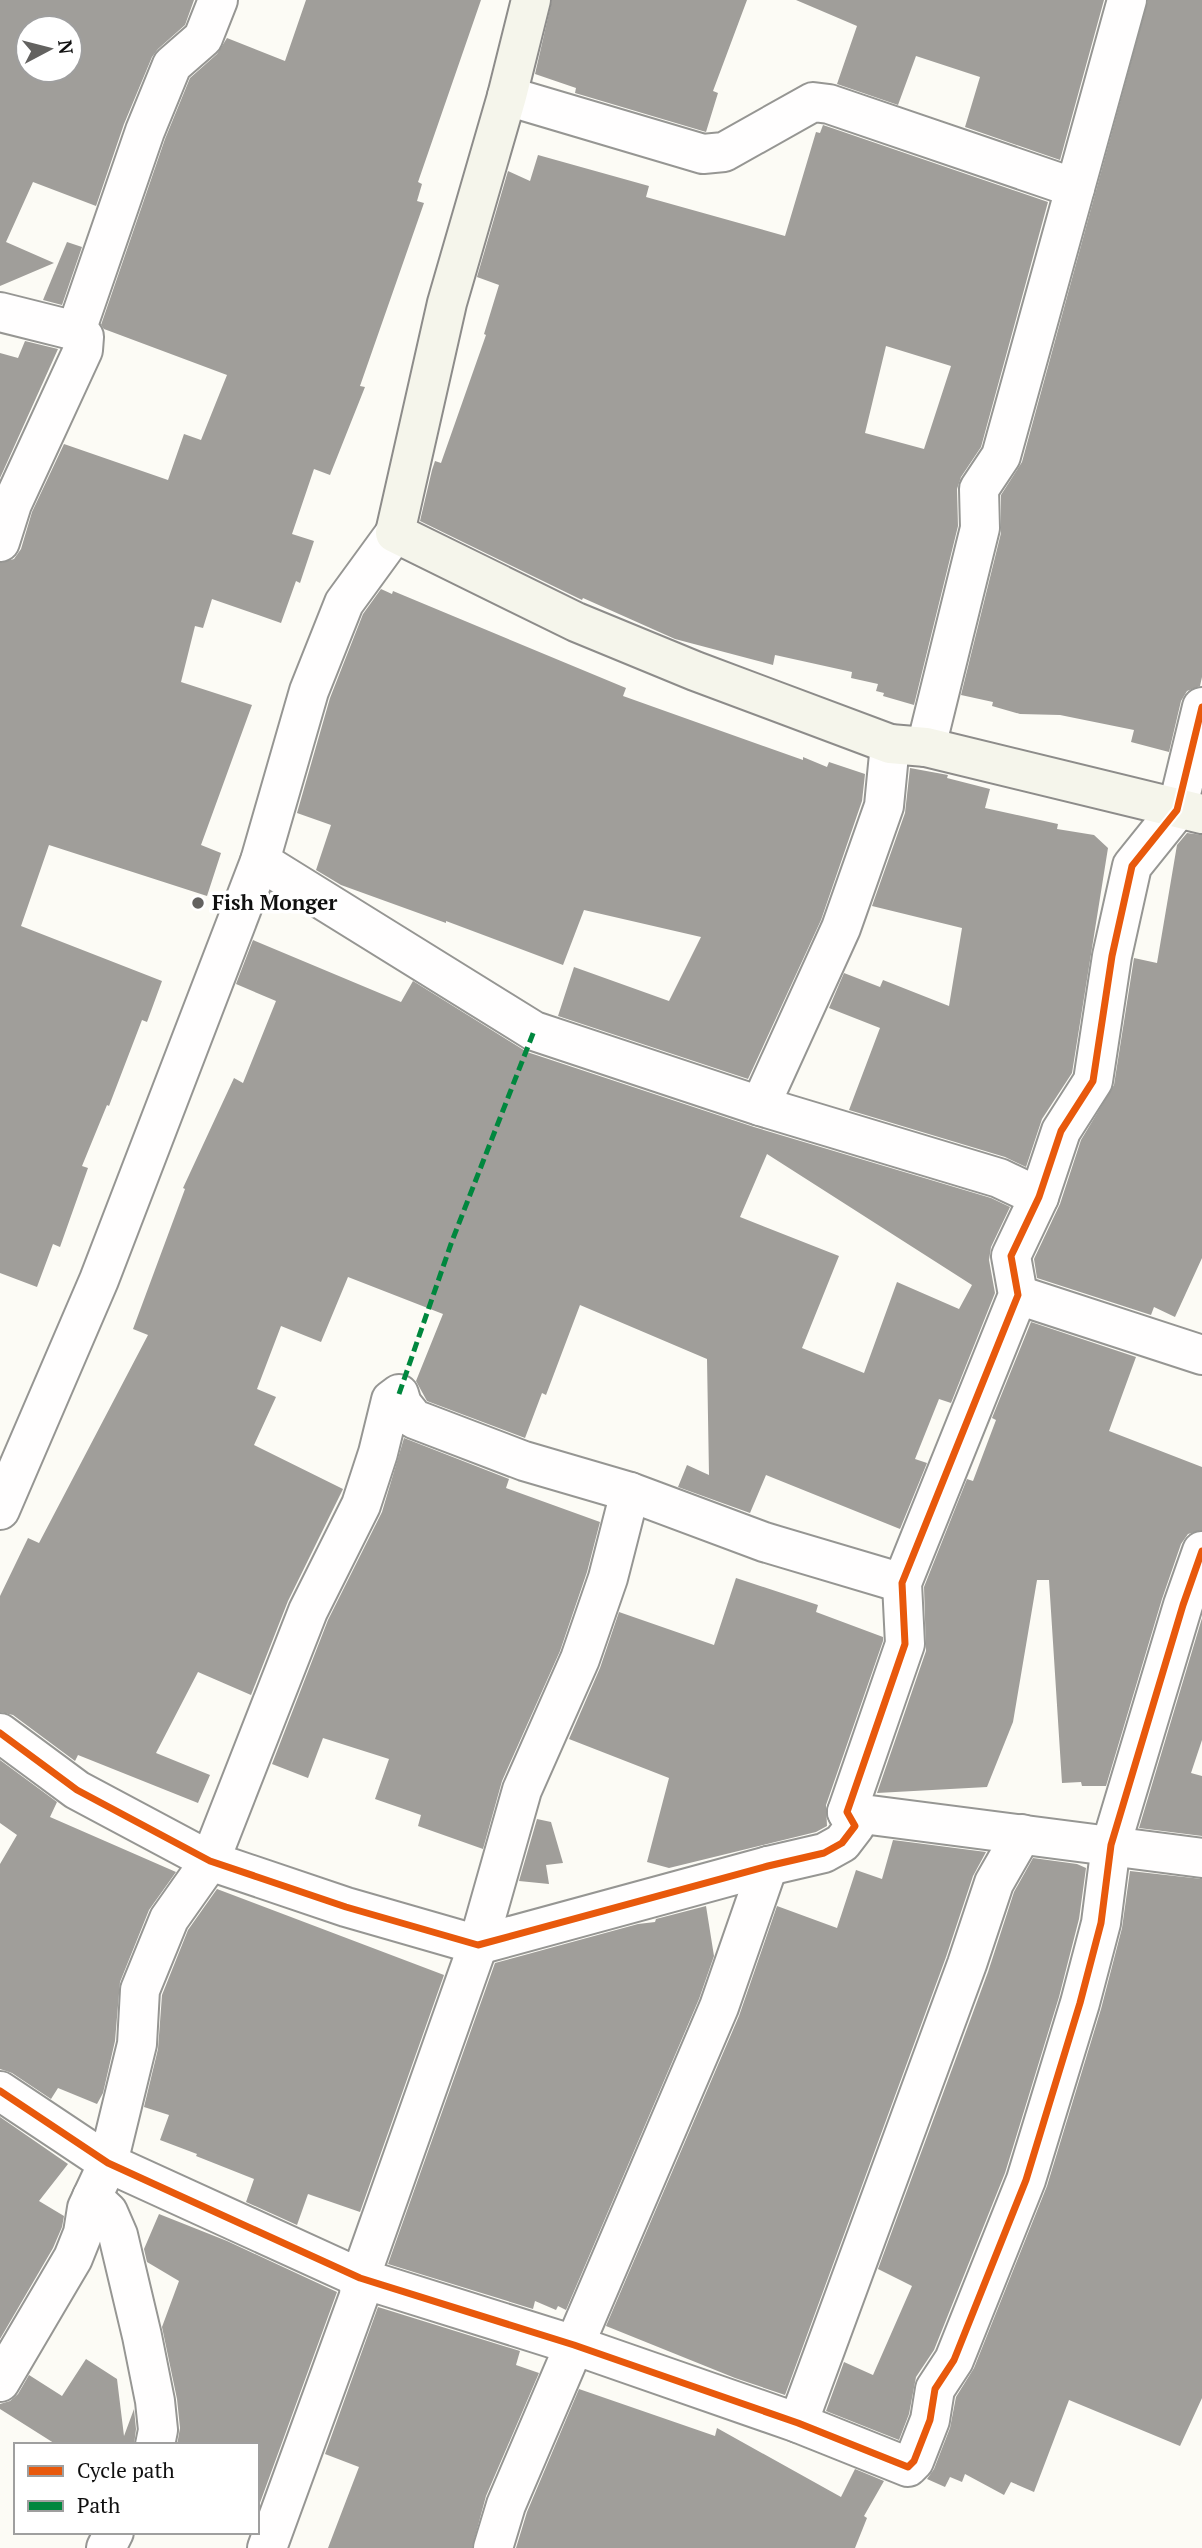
<svg xmlns="http://www.w3.org/2000/svg" width="1202" height="2548" font-family="'PT Serif',serif">
	<rect width="100%" height="100%" fill="#fcfbf5"/>
	<!-- building -->
	<g fill="#a09e9a" fill-rule="evenodd">
		<path d="M0 0H194L185 25 158 49 152 57 124 124 96 206 33 182 6 242 54 263 0 286ZM28 28H70V70H28Z"/>
		<polygon points="306,0 481,0 418,182 422,184 417,201 424,203 360,386 365,387 330,475 314,469 292,534 314,541 300,583 296,581 281,623 212,599 203,628 195,626 181,682 252,705 201,845 221,853 207,896 49,845 21,926 162,981 147,1022 142,1020 109,1106 107,1105 82,1166 88,1168 60,1247 53,1244 37,1287 0,1273 0,563 14,559 21,549 32,512 64,444 168,480 184,434 201,440 227,375 104,329 101,325 165,139 190,78 217,54 227,38 285,61"/>
		<polygon points="552,0 747,0 713,91 718,93 706,132 575,93 576,88 535,74"/>
		<polygon points="796,0 1104,0 1060,160 965,127 980,77 916,56 898,105 837,84 857,26"/>
		<polygon points="1148,0 1202,0 1202,677 1200,686 1187,691 1181,701 1169,752 1131,742 1134,730 1060,715 1020,714 992,706 993,702 961,695 1001,533 1001,495 1022,462"/>
		<path d="M823 125 1048 202 981 447 961 477 957 489 958 526 914 705 883 696 884 693 876 691 878 684 851 678 852 672 775 655 773 665 675 639 583 598 582 600 420 521 432 470 435 461 441 463 486 335 484 334 499 285 477 277 508 171 530 181 538 155 649 186 646 197 785 236 816 132 820 133ZM886 346 951 366 924 449 865 433Z"/>
		<polygon points="67,242 82,247 62,305 43,300"/>
		<polygon points="25,341 58,349 0,478 0,353 18,358"/>
		<polygon points="381,589 392,594 393,591 626,688 623,696 803,760 803,757 827,767 829,762 865,774 862,801 821,920 748,1079 558,1016 574,967 669,1001 701,937 584,910 563,965 446,921 446,923 341,885 316,870 331,825 297,813 330,698 363,614"/>
		<polygon points="910,768 948,775 947,778 990,789 985,808 1058,824 1057,829 1094,835 1108,848 1072,1073 1042,1119 1026,1167 1005,1157 849,1110 880,1028 829,1008 844,973 880,987 883,980 949,1006 962,928 872,906 905,813"/>
		<polygon points="1187,833 1202,835 1202,1258 1175,1317 1154,1307 1151,1315 1037,1278 1034,1259 1060,1204 1081,1140 1114,1085 1134,958 1157,963 1177,845"/>
		<path d="M253 940 401 1002 413 981 527 1052 754 1127 991 1198 1010 1207 991 1247 989 1260 995 1293 951 1403 939 1399 915 1459 927 1463 900 1529 766 1475 750 1513 678 1487 687 1465 709 1475 707 1359 580 1305 546 1395 542 1393 525 1438 427 1401 416 1381 443 1314 348 1277 321 1342 281 1326 257 1389 276 1397 254 1445 343 1489 288 1601 251 1695 198 1672 156 1753 210 1775 198 1803 78 1755 75 1761 13 1715 0 1712V1596L28 1538 39 1543 148 1335 133 1329 185 1189 183 1188 234 1078 243 1083 276 1001 236 984ZM767 1154 972 1285 959 1309 897 1282 864 1373 802 1348 839 1256 740 1217Z"/>
		<polygon points="1031,1322 1136,1357 1109,1431 1202,1467 1202,1530 1188,1534 1181,1544 1162,1599 1106,1786 1082,1786 1081,1782 1062,1783 1049,1580 1037,1580 1013,1722 987,1787 877,1793 926,1651 924,1587 967,1479 973,1481 996,1420 992,1418"/>
		<polygon points="404,1438 509,1479 506,1488 600,1522 587,1572 560,1651 502,1781 483,1849 418,1826 421,1815 375,1799 389,1759 323,1738 308,1778 272,1764 328,1620 382,1512"/>
		<polygon points="736,1578 818,1605 816,1612 883,1637 883,1641 826,1805 827,1826 816,1832 669,1868 647,1862 669,1778 569,1739 600,1668 619,1612 714,1645"/>
		<polygon points="1202,1618 1202,1740 1191,1773 1202,1776 1202,1836 1139,1828"/>
		<polygon points="0,1760 57,1802 50,1817 176,1872 149,1910 120,1982 115,2041 103,2093 97,2104 58,2088 51,2099 12,2073 0,2069 0,1864 17,1835 0,1823"/>
		<polygon points="537,1819 551,1822 563,1863 546,1865 549,1884 519,1881"/>
		<polygon points="893,1840 986,1852 973,1876 946,1957 785,2395 735,2378 606,2326 739,2016 777,1906 837,1928 856,1870 882,1879"/>
		<polygon points="1033,1858 1077,1864 1086,1868 1079,1919 1059,1997 1005,2173 934,2350 916,2377 909,2414 899,2440 826,2411 844,2362 873,2375 912,2286 878,2269 988,1972 1014,1892"/>
		<polygon points="1130,1871 1202,1879 1202,2398 1180,2446 1069,2400 1034,2492 1011,2482 1004,2495 965,2474 962,2482 950,2477 945,2487 927,2479 934,2469 950,2428 956,2397 974,2368 1047,2186 1101,2009 1122,1928"/>
		<polygon points="217,1889 444,1975 360,2212 308,2194 297,2225 246,2202 254,2179 196,2156 197,2154 160,2140 169,2115 144,2107 158,2049 162,1995 188,1930"/>
		<polygon points="706,1906 714,1956 699,1999 566,2310 558,2306 556,2310 535,2301 533,2309 388,2264 495,1963 638,1924 655,1922 656,1919"/>
		<polygon points="0,2117 68,2164 39,2201 64,2216 62,2227 53,2248 0,2339"/>
		<polygon points="159,2214 227,2241 337,2292 257,2511 257,2445 177,2445 180,2428 177,2399 162,2327 179,2281 147,2262 144,2249"/>
		<polygon points="378,2307 520,2351 516,2365 539,2373 486,2496 472,2548 328,2548 359,2467 325,2454"/>
		<polygon points="86,2359 117,2379 124,2436 134,2409 136,2429 134,2445 57,2445 0,2409 0,2404 10,2401 18,2394 29,2375 62,2396"/>
		<polygon points="579,2389 715,2436 717,2428 841,2497 855,2469 884,2481 864,2516 867,2518 855,2548 516,2548 527,2512"/>
	</g>
	<g fill="none" stroke-linecap="round" stroke-linejoin="round">
		<!-- street casing -->
		<g stroke="#969693" stroke-width="42">
			<g id="street">
				<polyline points="507,96 703,154 724,152 813,102 829,104 1075,188"/>
				<polyline points="0,312 76,331 84,337 83,350 12,504 0,542"/>
				<polyline points="76,331 145,131 172,65 203,38 218,0"/>
				<polyline points="926,747 980,528 979,489 1001,456 1127,0"/>
				<polyline points="260,861 534,1031 760,1106 999,1178 1039,1197"/>
				<polyline points="760,1106 841,928 884,806 890,744"/>
				<polyline points="1018,1295 1202,1355"/>
				<polyline points="0,1510 99,1280 260,861 309,691 344,603 395,533"/>
				<polyline points="0,1733 77,1790 210,1861 346,1907 478,1945 768,1866 824,1853 842,1843 855,1826 847,1812 905,1644 902,1583 1018,1295 1011,1256 1039,1197 1061,1131 1093,1081 1112,956 1132,866 1177,810 1202,707"/>
				<polyline points="847,1812 1202,1858"/>
				<polyline points="0,2091 108,2163 360,2278 574,2345 798,2423 908,2467 914,2461 930,2420 935,2389 954,2360 1026,2180 1080,2003 1101,1923 1111,1845 1183,1605 1202,1551"/>
				<polyline points="92,2197 108,2212 118,2235 142,2336 155,2401 158,2430 155,2445"/>
				<polyline points="0,2382 73,2258 83,2233 87,2208 108,2163 137,2044 140,1990 169,1919 210,1861 308,1611 361,1505 378,1453 391,1400 399,1394 402,1404 414,1419 524,1461 630,1492 764,1542 902,1583"/>
				<polyline points="798,2423 967,1964 994,1883 1022,1834"/>
				<polyline points="106,2548 114,2532"/>
				<polyline points="267,2548 359,2296 360,2278 478,1945 522,1790 580,1659 608,1578 630,1492"/>
				<polyline points="493,2548 506,2505 719,2007 768,1866"/>
			</g>
		</g>
		<!-- secondary casing -->
		<g stroke="#8d8c8a" stroke-width="42">
			<polyline id="secondary" points="531,0 507,96 447,303 395,533 576,622 695,671 890,744 926,747 1202,814"/>
		</g>
		<!-- street -->
		<use href="#street" stroke="#fffefe" stroke-width="38"/>
		<!-- secondary -->
		<use href="#secondary" stroke="#f5f5eb" stroke-width="38"/>
		<!-- quiet -->
		<polyline stroke="#00873e" stroke-width="5" stroke-dasharray="10 5" stroke-linecap="butt" points="399,1394 452,1241 534,1031"/>
		<!-- cycleway casing -->
		<g stroke="#fff" stroke-width="11">
			<g id="cycleway">
				<polyline points="0,1733 77,1790 210,1861 346,1907 478,1945 768,1866 824,1853 842,1843 855,1826 847,1812 905,1644 902,1583 1018,1295 1011,1256 1039,1197 1061,1131 1093,1081 1112,956 1132,866 1177,810 1202,707"/>
				<polyline points="0,2091 108,2163 360,2278 574,2345 798,2423 908,2467 914,2461 930,2420 935,2389 954,2360 1026,2180 1080,2003 1101,1923 1111,1845 1183,1605 1202,1551"/>
			</g>
		</g>
		<!-- cycleway -->
		<use href="#cycleway" stroke="#e8590c" stroke-width="7"/>
	</g>
	<!-- markers -->
	<circle fill="#636260" stroke="#fff" stroke-width="2.5" cx="198" cy="903" r="7"/>
	<g text-anchor="middle" stroke-width="7" stroke-linejoin="round" paint-order="stroke">
		<!-- poi labels -->
		<g font-size="21" font-weight="bold" fill="#101010" stroke="#fff" text-anchor="start">
			<text x="212" y="910">Fish Monger</text>
		</g>
	</g>
	<!-- legend -->
	<rect x="14" y="2443" width="245" height="91" fill="#ffffff" stroke="#9f9f9f" stroke-width="2"/>
	<rect x="28" y="2466" width="35" height="10" fill="#e8590c" stroke="#9f9f9f" stroke-width="2"/>
	<text x="77" y="2478" font-size="21" fill="#101010">Cycle path</text>
	<rect x="28" y="2501" width="35" height="10" fill="#00873e" stroke="#9f9f9f" stroke-width="2"/>
	<text x="77" y="2513" font-size="21" fill="#101010">Path</text>
	<!-- north arrow -->
	<g transform="translate(49 49) rotate(83)"><circle r="33" fill="#ffffff" stroke="#9f9f9f" stroke-width="2"/>
	<path d="M0-5L12 26L0 18L-12 26Z" fill="#636260"/>
	<text y="-10" font-size="19" font-weight="bold" text-anchor="middle" fill="#101010">N</text>
	</g>
</svg>
